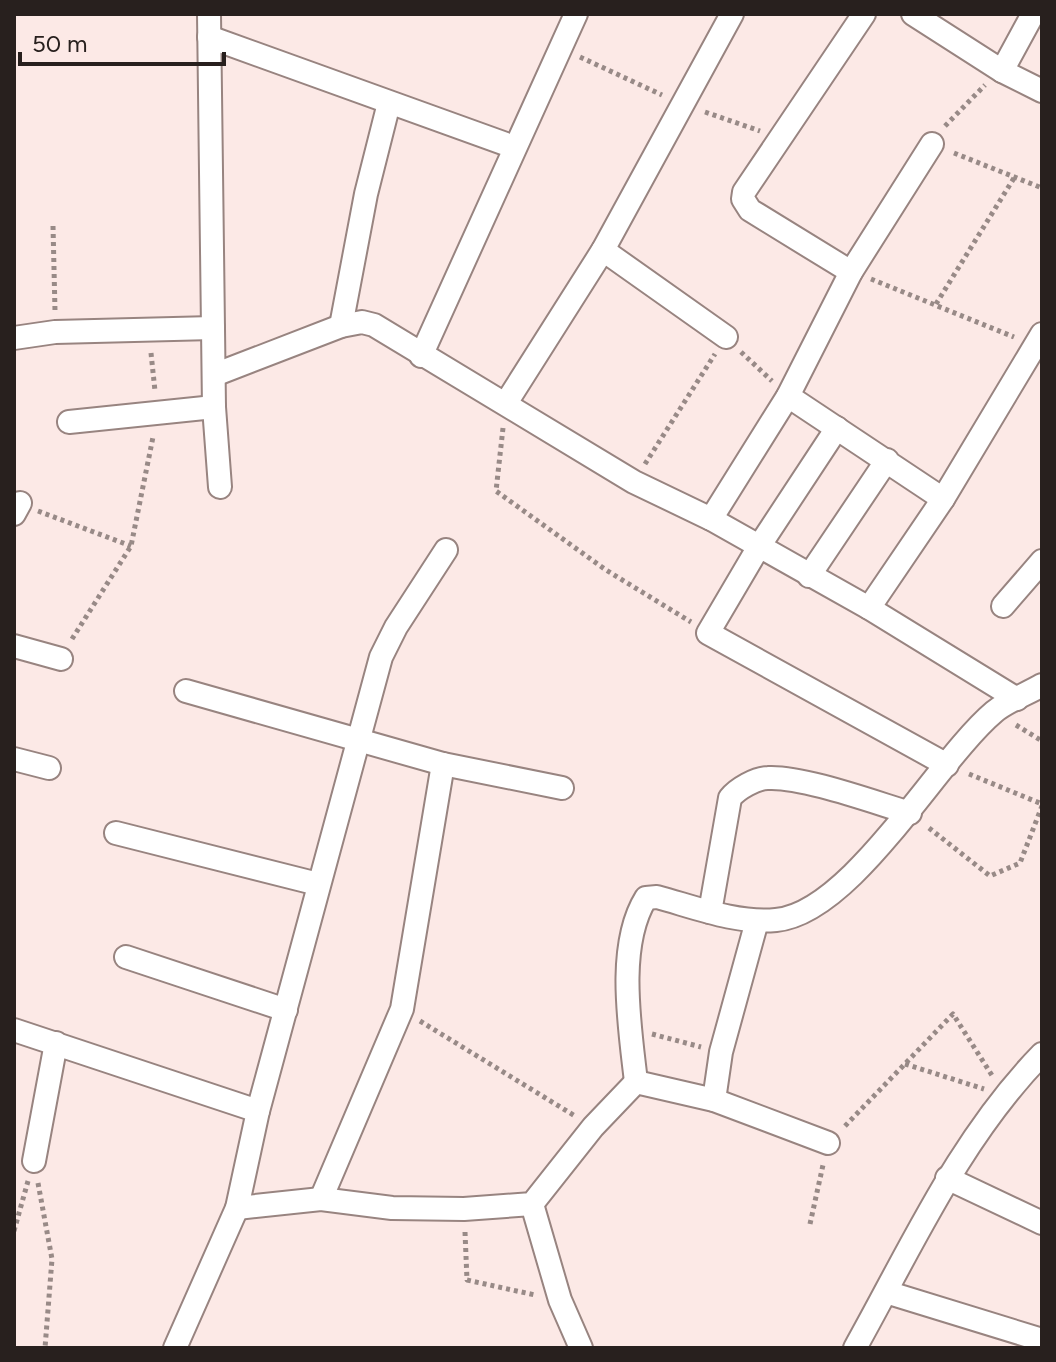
<svg xmlns="http://www.w3.org/2000/svg" width="1056" height="1362" font-family="Figtree,sans-serif">
	<rect width="100%" height="100%" fill="#fce9e6"/>
	<g fill="none" stroke-linecap="round" stroke-linejoin="round">
		<!-- minor casing -->
		<g stroke="#988480" stroke-width="26">
			<g id="minor">
				<polyline points="209,14 214,407 220,487"/>
				<polyline points="913,14 1002,71 1042,91"/>
				<polyline points="209,37 514,147"/>
				<polyline points="1002,71 1033,14"/>
				<polyline points="603,250 726,337"/>
				<polyline points="851,272 750,210 743,199 744,192 864,14"/>
				<polyline points="341,326 366,194 389,103"/>
				<polyline points="14,338 55,332 213,328"/>
				<polyline points="421,356 576,14"/>
				<polyline points="214,375 341,326 362,322 374,325 634,482 711,519 869,608 943,499 1042,334"/>
				<polyline points="788,396 943,499"/>
				<polyline points="506,403 603,250 732,14"/>
				<polyline points="69,422 214,407"/>
				<polyline points="837,428 758,548 708,633 947,765"/>
				<polyline points="14,514 20,503"/>
				<polyline points="711,519 788,396 851,272 932,144"/>
				<polyline points="809,576 887,460"/>
				<polyline points="1003,606 1042,561"/>
				<polyline points="869,608 1017,699"/>
				<polyline points="14,646 61,659"/>
				<polyline points="186,691 443,764 562,788"/>
				<polyline points="14,759 49,768"/>
				<polyline points="116,833 318,884"/>
				<path d="M710 912 730 798C737 789 756 778 768 778 802 776 876 803 910 813"/>
				<polyline points="126,957 286,1010"/>
				<polyline points="14,1030 258,1111"/>
				<path d="M636 1082C630 1028 616 946 646 898L657 897C694 907 737 924 776 920 852 913 937 760 994 712 1007 701 1027 694 1042 685"/>
				<polyline points="636,1082 714,1100 828,1143"/>
				<polyline points="714,1100 721,1052 757,921"/>
				<polyline points="34,1161 56,1043"/>
				<polyline points="947,1178 1042,1223"/>
				<polyline points="321,1199 402,1009 443,764"/>
				<polyline points="532,1204 560,1300 581,1348"/>
				<polyline points="237,1208 321,1199 392,1208 464,1209 532,1204 593,1127 636,1082"/>
				<polyline points="886,1292 1042,1340"/>
				<polyline points="175,1348 237,1208 258,1111 381,657 396,627 446,550"/>
				<path d="M855 1348C912 1246 960 1138 1042 1054"/>
			</g>
		</g>
		<!-- path -->
		<g stroke="#988a87" stroke-width="5" stroke-dasharray="4 4" stroke-linecap="butt">
			<polyline points="580,57 662,95"/>
			<polyline points="705,112 760,131"/>
			<polyline points="945,126 985,85"/>
			<polyline points="954,153 1042,188"/>
			<polyline points="53,226 55,311"/>
			<polyline points="871,279 1014,337"/>
			<polyline points="936,304 1014,178"/>
			<polyline points="741,352 772,381"/>
			<polyline points="151,353 155,391"/>
			<polyline points="503,428 496,491 606,570 691,622"/>
			<polyline points="645,464 715,354"/>
			<polyline points="38,511 131,546"/>
			<polyline points="72,639 131,546 153,437"/>
			<polyline points="1016,725 1042,741"/>
			<polyline points="969,774 1042,804"/>
			<polyline points="929,828 990,876 1020,863 1042,806"/>
			<polyline points="420,1021 575,1116"/>
			<polyline points="652,1034 701,1047"/>
			<polyline points="905,1064 984,1089"/>
			<polyline points="845,1126 953,1014 993,1077"/>
			<polyline points="38,1183 52,1259 45,1348"/>
			<polyline points="810,1224 823,1165"/>
			<polyline points="14,1231 28,1181"/>
			<polyline points="465,1232 467,1280 535,1295"/>
		</g>
		<!-- minor -->
		<use href="#minor" stroke="#fff" stroke-width="22"/>
	</g>
	<!-- border -->
	<rect width="1056" height="1362" fill="none" stroke="#28201e" stroke-width="32"/>
	<!-- scale -->
	<path d="M20 52v12h204v-12" fill="none" stroke="#28201e" stroke-width="4"/>
	<text x="32" y="52" font-size="24" fill="#28201e" stroke="#fce9e6" stroke-width="6" paint-order="stroke">50 m</text>
</svg>
